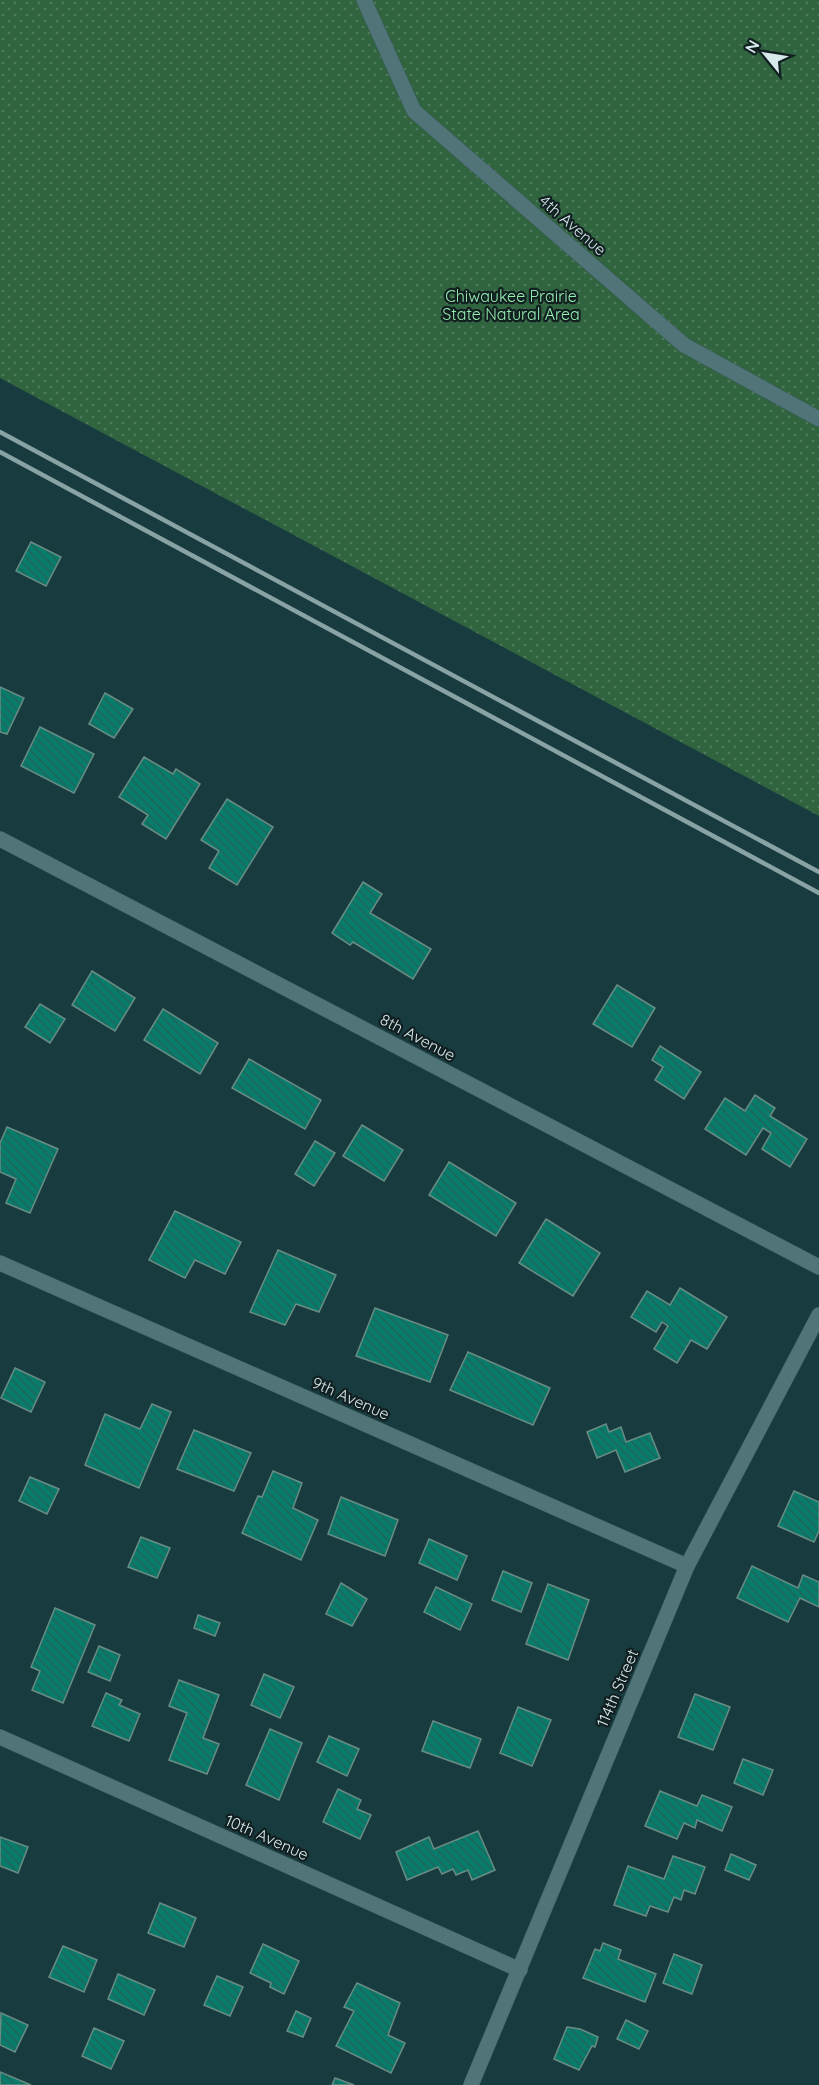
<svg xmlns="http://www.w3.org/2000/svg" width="819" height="2085" font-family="Quicksand,sans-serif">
	<defs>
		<pattern id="park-dots" width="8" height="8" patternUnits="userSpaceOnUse" patternTransform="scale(1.5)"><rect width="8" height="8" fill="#30643f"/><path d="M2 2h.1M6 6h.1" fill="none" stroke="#4d7a5b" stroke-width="1.8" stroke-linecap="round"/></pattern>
		<pattern id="building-back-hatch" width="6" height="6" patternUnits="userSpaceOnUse" patternTransform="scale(1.5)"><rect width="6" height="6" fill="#087c6b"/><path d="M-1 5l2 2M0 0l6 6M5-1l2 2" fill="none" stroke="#21645a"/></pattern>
	</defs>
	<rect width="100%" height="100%" fill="#183b3f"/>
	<!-- park -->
	<polygon fill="url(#park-dots)" points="0,0 819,0 819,816 0,378"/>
	<!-- building -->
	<g fill="url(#building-back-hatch)" stroke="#698c84" stroke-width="1.5">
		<polygon points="31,542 61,557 46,586 16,571"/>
		<polygon points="0,687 24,698 7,734 0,732"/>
		<polygon points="105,693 133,709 114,738 89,724"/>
		<polygon points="40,727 94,754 74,793 21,766"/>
		<polygon points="144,757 173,774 176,769 200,784 166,839 142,824 148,815 119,797"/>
		<polygon points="227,799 273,827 237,885 209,868 219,851 201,840"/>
		<polygon points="363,882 382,894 370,913 431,949 413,979 353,942 350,945 332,933"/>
		<polygon points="92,971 135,998 115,1031 72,1005"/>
		<polygon points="617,985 655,1008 632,1047 593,1024"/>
		<polygon points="40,1004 65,1019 50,1043 25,1027"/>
		<polygon points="163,1009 218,1043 200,1074 144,1040"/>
		<polygon points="660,1046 701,1072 684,1099 655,1080 663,1067 652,1060"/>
		<polygon points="249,1059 321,1100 305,1129 232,1088"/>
		<polygon points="755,1095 775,1108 770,1116 807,1139 790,1167 762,1149 771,1133 763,1128 746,1155 705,1129 725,1098 745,1111"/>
		<polygon points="362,1125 403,1150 384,1181 343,1156"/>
		<polygon points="7,1127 58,1149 30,1213 6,1203 16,1179 0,1172 0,1143"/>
		<polygon points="315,1141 335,1153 314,1186 295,1174"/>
		<polygon points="449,1162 516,1203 496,1236 429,1195"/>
		<polygon points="175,1211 241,1242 225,1274 195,1260 185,1278 149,1260"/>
		<polygon points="546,1219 600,1253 573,1296 519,1263"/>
		<polygon points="278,1250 336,1275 319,1312 296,1304 285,1325 250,1312"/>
		<polygon points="680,1288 727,1317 707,1349 691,1340 677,1363 654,1349 668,1326 662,1322 656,1332 631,1317 647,1291 670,1305"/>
		<polygon points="375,1308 448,1335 430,1382 356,1356"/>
		<polygon points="468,1352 550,1388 533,1425 450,1390"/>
		<polygon points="15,1368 45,1382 31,1412 1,1398"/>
		<polygon points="152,1404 171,1412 139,1488 85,1465 105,1414 140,1429"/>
		<polygon points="606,1424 609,1432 621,1427 626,1442 650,1433 660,1458 625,1472 616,1450 597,1458 587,1432"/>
		<polygon points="194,1430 251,1453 234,1491 177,1469"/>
		<polygon points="273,1471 302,1483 293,1508 318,1520 301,1560 242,1533 258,1496 262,1497"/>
		<polygon points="30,1477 59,1489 47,1514 19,1501"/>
		<polygon points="794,1491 819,1502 819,1531 814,1542 778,1526"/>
		<polygon points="341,1497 398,1520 385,1556 328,1534"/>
		<polygon points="141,1537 170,1548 157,1578 128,1567"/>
		<polygon points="429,1539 467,1556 457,1580 419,1563"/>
		<polygon points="752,1566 798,1588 803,1575 819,1582 819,1607 800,1598 788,1622 737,1598"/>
		<polygon points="503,1571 532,1583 521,1612 492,1600"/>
		<polygon points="341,1583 367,1599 352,1626 326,1614"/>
		<polygon points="548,1584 589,1600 568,1660 526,1644"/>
		<polygon points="436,1587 472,1604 460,1630 424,1612"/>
		<polygon points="55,1608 95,1625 63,1703 32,1690 40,1671 31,1667"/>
		<polygon points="198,1615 220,1623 215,1636 194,1628"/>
		<polygon points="99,1646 120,1655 110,1681 88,1672"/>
		<polygon points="264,1674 294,1687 280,1718 251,1705"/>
		<polygon points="179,1680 219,1695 203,1738 219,1744 207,1774 169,1760 187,1713 169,1706"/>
		<polygon points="106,1693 122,1700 119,1705 140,1714 129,1741 92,1726"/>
		<polygon points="695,1694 730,1707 713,1750 678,1737"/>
		<polygon points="518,1707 551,1720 532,1766 500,1753"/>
		<polygon points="433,1721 481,1739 470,1768 422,1751"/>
		<polygon points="270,1729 302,1743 279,1800 246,1785"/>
		<polygon points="329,1736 359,1749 347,1776 317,1762"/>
		<polygon points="743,1759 773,1770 763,1795 734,1783"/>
		<polygon points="338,1789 361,1800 357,1809 371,1815 360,1839 323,1822"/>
		<polygon points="660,1791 697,1806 702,1795 732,1807 722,1831 697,1820 695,1828 684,1823 677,1839 645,1826"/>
		<polygon points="478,1831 495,1870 472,1880 468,1870 456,1875 453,1869 442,1874 438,1867 407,1880 396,1852 429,1837 434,1849"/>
		<polygon points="0,1837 28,1847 18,1873 0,1866"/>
		<polygon points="731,1854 756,1865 749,1880 725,1870"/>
		<polygon points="673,1856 705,1867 695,1894 684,1890 681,1900 674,1897 668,1912 650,1906 646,1916 614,1905 628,1866 664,1879"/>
		<polygon points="160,1903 196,1918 184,1947 148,1933"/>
		<polygon points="603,1943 621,1950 618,1959 656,1974 645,2002 583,1978 595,1949 600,1951"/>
		<polygon points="263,1944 299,1961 284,1994 270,1987 271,1983 250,1973"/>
		<polygon points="63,1946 97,1960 84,1992 49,1977"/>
		<polygon points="674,1954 702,1965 692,1994 663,1983"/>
		<polygon points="118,1974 155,1990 144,2015 108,1999"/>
		<polygon points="217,1976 243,1987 230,2016 204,2005"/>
		<polygon points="357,1983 400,2003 388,2035 405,2043 391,2073 336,2046 354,2011 344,2007"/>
		<polygon points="296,2011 311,2018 303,2037 287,2031"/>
		<polygon points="1,2013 28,2025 15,2052 0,2045"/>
		<polygon points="626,2020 648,2031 639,2049 617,2039"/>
		<polygon points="567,2027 580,2029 598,2037 595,2047 592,2046 579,2070 554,2059"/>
		<polygon points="94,2028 124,2041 111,2069 82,2056"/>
		<polygon points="0,2072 31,2085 0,2085"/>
		<polygon points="335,2078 354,2085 332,2085"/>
	</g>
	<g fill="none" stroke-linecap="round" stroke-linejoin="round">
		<!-- minor casing -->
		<g stroke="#3c5a5c" stroke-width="16">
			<g id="minor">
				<polyline points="364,0 414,111 684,345 819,419"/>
				<polyline points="0,839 819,1267"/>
				<polyline points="0,1263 687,1566"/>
				<polyline points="0,1737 520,1970"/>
				<polyline points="471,2085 687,1566 819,1315"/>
			</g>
		</g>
		<!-- minor -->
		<use href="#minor" stroke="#507478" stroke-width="15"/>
		<!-- rail -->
		<g stroke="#89a3a5" stroke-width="4.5">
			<polyline points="0,432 819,872"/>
			<polyline points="0,452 819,893"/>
		</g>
	</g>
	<g text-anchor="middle" stroke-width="4.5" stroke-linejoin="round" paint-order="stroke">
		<!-- street labels -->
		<g font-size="16" fill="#d6e9eb" stroke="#111f21">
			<text transform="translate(573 225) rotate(41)" y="6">4th Avenue</text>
			<text transform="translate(418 1037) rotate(28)" y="6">8th Avenue</text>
			<text transform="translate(351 1398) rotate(24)" y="6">9th Avenue</text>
			<text transform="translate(617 1688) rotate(-67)" y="6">114th Street</text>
			<text transform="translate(267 1837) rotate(24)" y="6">10th Avenue</text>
		</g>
		<!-- park labels -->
		<g font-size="16" fill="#95eead" stroke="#111f21">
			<text x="511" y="302">Chiwaukee Prairie<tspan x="511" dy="18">State Natural Area</tspan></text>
		</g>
	</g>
	<!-- north arrow -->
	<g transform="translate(765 54) rotate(300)" stroke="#111f21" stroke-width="4.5" paint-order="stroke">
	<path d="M0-4.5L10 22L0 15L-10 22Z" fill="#d6e9eb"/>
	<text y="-9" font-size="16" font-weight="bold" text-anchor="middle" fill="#d6e9eb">N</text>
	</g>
</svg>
